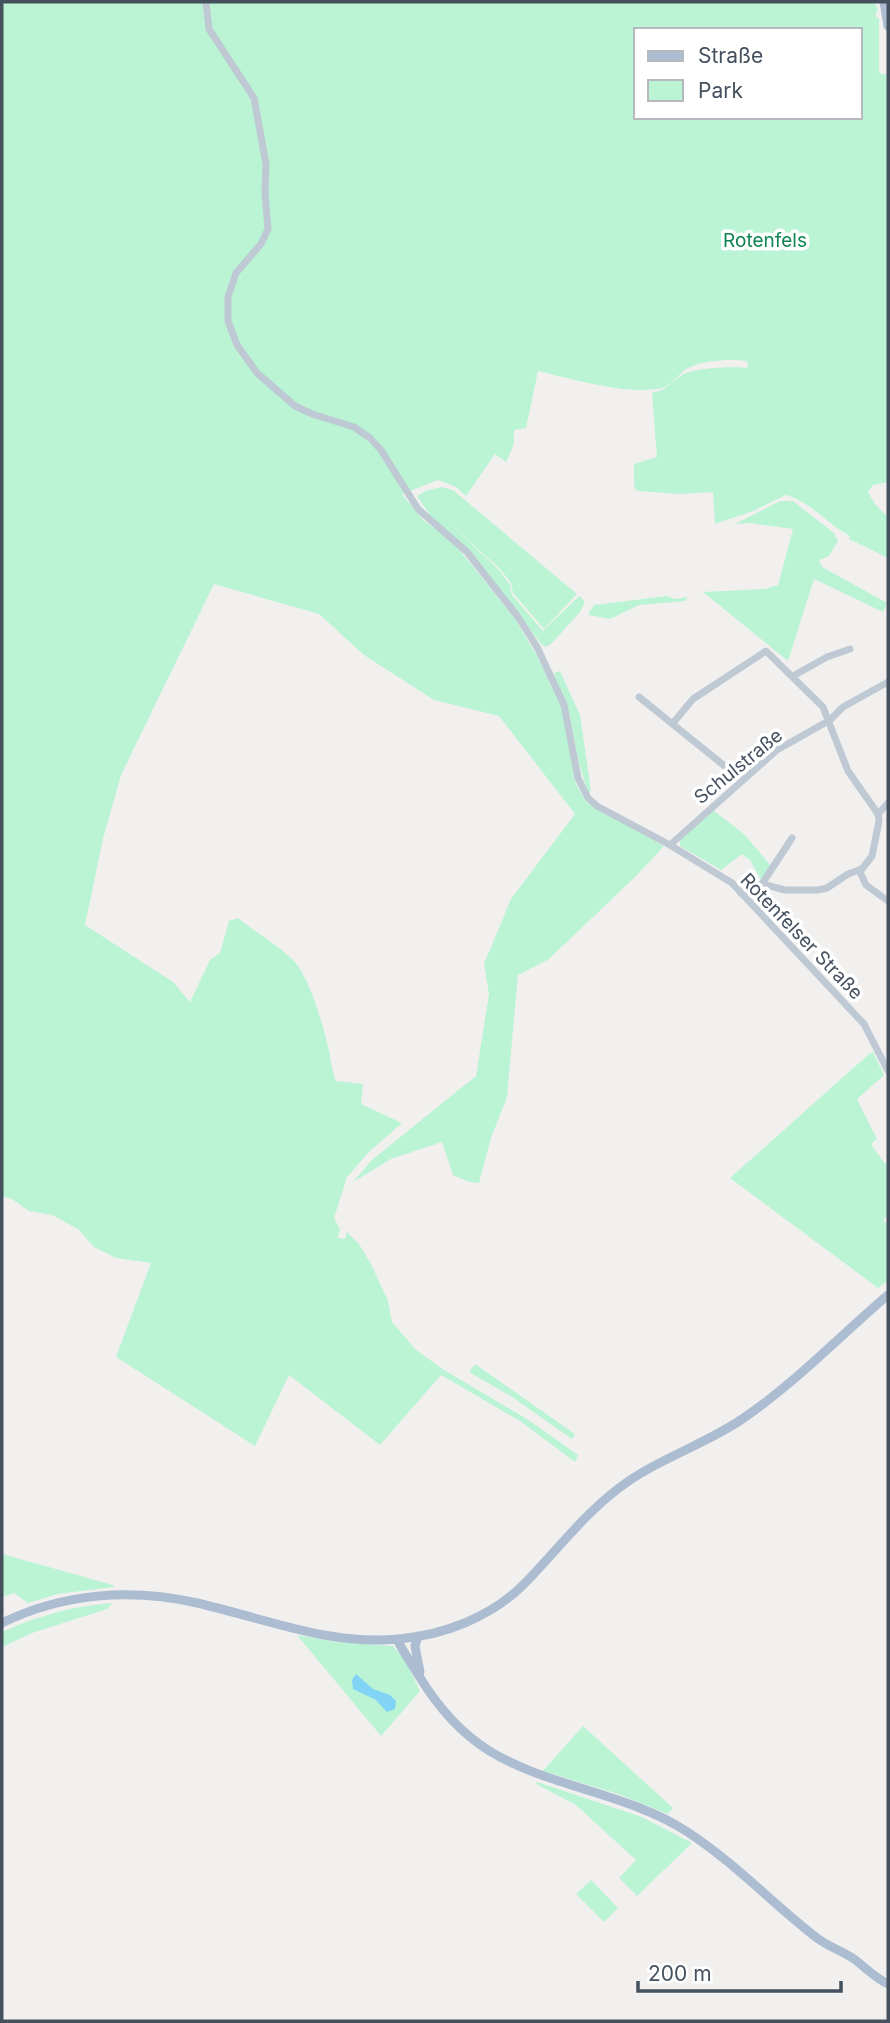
<svg xmlns="http://www.w3.org/2000/svg" width="890" height="2023" font-family="Inter,sans-serif">
	<rect width="100%" height="100%" fill="#f2f0ef"/>
	<!-- green -->
	<g fill="#baf4d5" fill-rule="evenodd">
		<path d="M2 2H874L878 9 875 16 879 19V73L888 75V482L873 485 868 492 875 504 888 517V558L849 539 850 536C827 524 811 502 786 495L753 511 715 524 713 492 680 494 637 491 634 486V464L657 457 652 393C673 388 671 380 686 373 699 368 734 366 748 368L747 361C729 359 705 360 688 368 678 373 674 385 662 388 629 396 573 379 538 371L526 428 514 430V444L506 462 495 454 466 496 456 487 438 480 402 494 422 519 450 540 467 559 515 619 537 656 563 711 576 784 586 802 664 846 636 876 549 959 518 975 507 1097 491 1138 479 1183 469 1182 453 1175 442 1142 391 1159 353 1182 373 1159 476 1076 489 994 484 964 511 899 575 814 499 716 434 700 364 655 319 614 214 584 121 775 103 839 85 925 173 982 190 1002 210 960 220 953 229 921 238 918C255 932 275 943 291 958 308 973 322 1021 327 1043 331 1056 331 1068 336 1081L363 1084 361 1104 402 1123 369 1152 347 1177 334 1218 340 1229 338 1238 345 1239 347 1232 359 1244 371 1264 388 1301 392 1322 416 1350 444 1370 527 1419 578 1455 575 1462 520 1421 441 1375 380 1445 289 1375 255 1446 116 1357 151 1263 116 1258 94 1247 78 1229 52 1215 29 1211 12 1199 2 1196ZM636 30H860V117H636Z"/>
		<polygon points="442,487 453,490 577,594 544,629 513,593 511,583 501,570 447,521 500,571 510,585 512,595 543,631 576,599 580,596 585,602 580,612 551,644 546,647 541,644 472,553 430,515 417,496 428,490"/>
		<polygon points="780,501 793,501 834,533 838,541 829,556 819,560 822,567 887,603 883,612 814,579 788,661 703,592 765,589 778,585 793,529 750,523 735,524"/>
		<polygon points="667,596 675,599 688,597 685,601 639,605 610,619 588,615 594,605"/>
		<polygon points="560,671 580,715 591,791 588,792 579,764 569,712 555,677 554,673"/>
		<polygon points="713,810 744,834 771,866 761,880 750,860 742,854 721,870 680,846 680,839"/>
		<polygon points="873,1052 884,1075 857,1099 877,1139 871,1144 885,1164 888,1162 888,1215 883,1220 888,1225 888,1280 878,1288 730,1178 869,1054"/>
		<polygon points="475,1364 575,1434 572,1439 512,1397 469,1372"/>
		<polygon points="2,1554 113,1585 114,1587 58,1594 28,1603 14,1593 2,1597"/>
		<path d="M112 1603 107 1609 32 1633 2 1647V1632C41 1615 69 1607 112 1603Z"/>
		<polygon points="297,1635 337,1642 393,1646 405,1660 420,1691 381,1736"/>
		<polygon points="583,1726 673,1808 668,1814 618,1794 543,1771"/>
		<polygon points="537,1782 642,1817 692,1843 637,1896 619,1878 636,1860 576,1805 536,1784"/>
		<polygon points="591,1880 618,1908 604,1922 576,1894"/>
	</g>
	<!-- water -->
	<polygon fill="#82d4f6" points="356,1674 373,1689 390,1695 396,1701 395,1709 387,1712 376,1700 353,1689 352,1680"/>
	<g fill="none" stroke-linecap="round" stroke-linejoin="round">
		<!-- minor -->
		<g stroke="#bfc9d3" stroke-width="7">
			<polyline points="206,2 209,29 254,98 266,164 265,193 268,229 261,244 236,273 228,297 228,321 237,345 257,373 295,406 312,414 354,427 370,438 381,450 418,509 467,552 518,617 537,647 564,705 578,778 588,798 597,806 670,845 732,883 864,1024 888,1071"/>
			<polyline points="793,676 827,657 850,649"/>
			<polyline points="639,697 742,780"/>
			<polyline points="673,723 693,699 766,651 823,707 848,771 878,814 879,821 872,856 862,869 848,874 827,888 818,890 785,890 762,884 741,893"/>
			<polyline points="878,814 888,803"/>
			<polyline points="670,845 777,750 830,720 843,707 888,682"/>
			<polyline points="859,870 866,885 888,901"/>
			<polyline points="762,884 792,838"/>
		</g>
		<!-- major -->
		<g stroke="#acbcd1" stroke-width="9">
			<polyline points="884,2 888,26"/>
			<path d="M2 1623C63 1593 131 1588 197 1603 264 1618 329 1646 399 1639 444 1635 491 1617 523 1585 555 1553 582 1516 619 1488 658 1458 708 1444 748 1415 798 1380 842 1334 888 1295"/>
			<polyline points="418,1636 415,1646 420,1672"/>
			<path d="M397 1639C403 1652 412 1664 419 1676 463 1748 506 1765 584 1789 619 1800 655 1811 686 1831 734 1862 773 1904 817 1938 829 1947 842 1951 854 1959 866 1968 875 1978 888 1984"/>
		</g>
	</g>
	<g text-anchor="middle" stroke-width="7" stroke-linejoin="round" paint-order="stroke">
		<!-- park labels -->
		<g font-size="19" fill="#0d8453" stroke="#fff">
			<text x="765" y="247">Rotenfels</text>
		</g>
		<!-- street labels -->
		<g font-size="19" fill="#45515f" stroke="#fff">
			<text transform="translate(738 766) rotate(-39)" y="7">Schulstraße</text>
			<text transform="translate(802 936) rotate(46)" y="7">Rotenfelser Straße</text>
		</g>
	</g>
	<!-- border -->
	<rect width="890" height="2023" fill="none" stroke="#45515f" stroke-width="7"/>
	<!-- legend -->
	<rect x="634" y="28" width="228" height="91" fill="#ffffff" stroke="#b5b9bf" stroke-width="2"/>
	<rect x="648" y="51" width="35" height="10" fill="#acbcd1" stroke="#b5b9bf" stroke-width="2"/>
	<text x="698" y="63" font-size="21" fill="#45515f">Straße</text>
	<rect x="648" y="80" width="35" height="21" fill="#baf4d5" stroke="#b5b9bf" stroke-width="2"/>
	<text x="698" y="98" font-size="21" fill="#45515f">Park</text>
	<!-- scale -->
	<path d="M638 1981v10h203v-10" fill="none" stroke="#45515f" stroke-width="3.5"/>
	<text x="648" y="1981" font-size="21" fill="#45515f" stroke="#ffffff" stroke-width="5" paint-order="stroke">200 m</text>
</svg>
